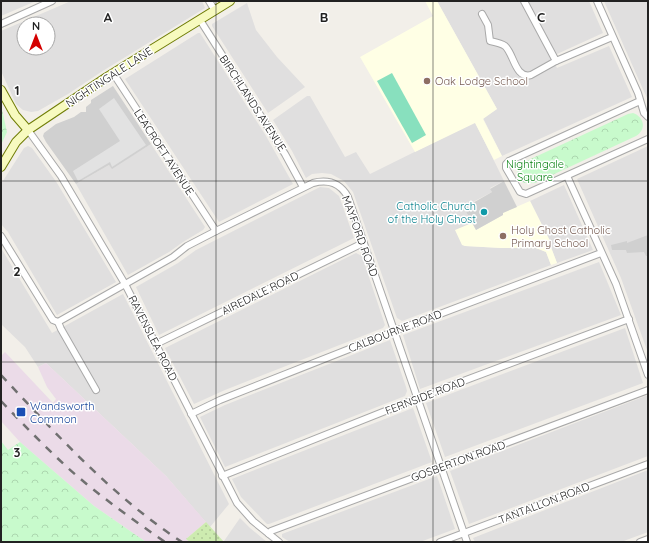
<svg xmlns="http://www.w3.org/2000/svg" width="649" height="543" font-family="Quicksand,sans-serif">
	<defs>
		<pattern id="park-crowns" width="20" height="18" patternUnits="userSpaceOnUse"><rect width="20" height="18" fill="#c8facc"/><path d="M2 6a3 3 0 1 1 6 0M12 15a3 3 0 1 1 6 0" fill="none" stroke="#acd6af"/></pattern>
		<pattern id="garden-dots" width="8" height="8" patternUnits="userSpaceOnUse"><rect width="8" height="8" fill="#cdebb0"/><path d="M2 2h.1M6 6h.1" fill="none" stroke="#b0c997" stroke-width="1.8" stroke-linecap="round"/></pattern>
	</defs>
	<rect width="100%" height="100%" fill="#f2efe9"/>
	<!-- residential -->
	<g fill="#e0dfdf" fill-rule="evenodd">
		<polygon points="1,1 36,1 1,16"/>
		<path d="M71 1H202L205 8 101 72 68 94 38 111 31 112 23 110 16 104 1 71V31ZM24 24H48V48H24Z"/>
		<polygon points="437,1 521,1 557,68 609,46 632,97 502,156 483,118 497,109"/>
		<polygon points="526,1 589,1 603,33 557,54 555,53"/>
		<polygon points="604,1 648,1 648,100 642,87"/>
		<polygon points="247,3 256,30 277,57 305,87 268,113 212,26 212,24"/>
		<polygon points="198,33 200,33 266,136 293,184 219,222 125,79"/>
		<polygon points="307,96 310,96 345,157 356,152 370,174 475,122 504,181 490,188 492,192 473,202 473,204 464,208 472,223 456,230 462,244 465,246 501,248 536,248 546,252 551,265 402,321 397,318 353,192 344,181 331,174 322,173 312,174 306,178 292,151 273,120"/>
		<polygon points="151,144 205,227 203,230 183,242 169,252 128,275 76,184 109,165 112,168"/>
		<polygon points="28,146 32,148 57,183 116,282 57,315 8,232 1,224 1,184 24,148"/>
		<polygon points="648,146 648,353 621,278 577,179"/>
		<polygon points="564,185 593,250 557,263 549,242 550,241 530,201"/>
		<polygon points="320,187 329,188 339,196 354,238 159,335 136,287 178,263 196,250"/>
		<polygon points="1,248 52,333 123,294 229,504 210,527 166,476 46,363 38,367 25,347 1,324"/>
		<polygon points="356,253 362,256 385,325 383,328 225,390 194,404 165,348"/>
		<polygon points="599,262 621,315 420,389 403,335"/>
		<polygon points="625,328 643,383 445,457 426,403"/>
		<polygon points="390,340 406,387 407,391 405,396 225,467 200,417 225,405"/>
		<polygon points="648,395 648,456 469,524 450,471"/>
		<polygon points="413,408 432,462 269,524 267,524 264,521 241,497 232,479"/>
		<polygon points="648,470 648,532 621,542 475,542 473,538"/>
		<polygon points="437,476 455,529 420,542 290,542 282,537 282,534"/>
		<polygon points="240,518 250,528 267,542 224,541"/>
	</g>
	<!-- industrial -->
	<polygon fill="#ebdbe8" points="5,352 53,403 56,399 47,387 38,367 46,363 166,476 206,522 186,539 190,542 146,542 94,506 20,442 1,421 1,356"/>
	<!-- education -->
	<g fill="#ffffe5">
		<polygon points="425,1 437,1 497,109 483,119 502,156 494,160 475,123 415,152 360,57 433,16"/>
		<polygon points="530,201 550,241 549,242 557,263 551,265 546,252 536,248 501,248 465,246 462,245 455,230 472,223 476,230 503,215 502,213"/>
	</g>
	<!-- religious -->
	<g fill="#d0d0d0">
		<polygon points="113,86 151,144 112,169 109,165 76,184 46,142 43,136 44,133 56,124 74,117 81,112 86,112 86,107 91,103 91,100"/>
		<polygon points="504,181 517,207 503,213 503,215 476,230 464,208 492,192 490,189"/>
		<polygon points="648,235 648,256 646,256 644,252 627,253 626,250 612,250 611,245 627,241 627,243"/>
	</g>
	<!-- park -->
	<g fill="url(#park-crowns)">
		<polygon points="1,105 7,132 1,145"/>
		<path d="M633 113C644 117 647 129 636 136L535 183H524L518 178 517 168 522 163 628 114Z"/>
		<polygon points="1,441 8,450 20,442 94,506 146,542 1,542"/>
	</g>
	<!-- garden -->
	<polygon fill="url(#garden-dots)" points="206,522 224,542 190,542 186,539"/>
	<!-- pitch -->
	<polygon fill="#88e0be" points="392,73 426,135 412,143 377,81"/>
	<!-- parking -->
	<polygon fill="#e2e2e2" points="114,98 146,145 112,167 110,162 78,181 73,171 120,141 99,109"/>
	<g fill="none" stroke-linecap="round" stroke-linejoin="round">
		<!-- street casing -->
		<g stroke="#a9a9a9" stroke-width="8">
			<g id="street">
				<polyline points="209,1 215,11"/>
				<polyline points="524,1 556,61 612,37"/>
				<polyline points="597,1 638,93 644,113 648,117"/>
				<path d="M482 14 488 25 490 41C495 42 501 43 505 46 514 54 515 79 531 75L556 61"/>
				<polyline points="200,20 285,154 303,187"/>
				<polyline points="1,24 52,1"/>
				<polyline points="113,73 216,231"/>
				<polyline points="640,101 509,161 506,164 506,168 520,192 526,194 648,139"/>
				<polyline points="28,130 61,176 125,284 237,503 253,521 279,542"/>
				<polyline points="567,176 616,284 648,375"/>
				<polyline points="1,236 51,317 53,320 58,322"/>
				<path d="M58 322 173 257 187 246 216 231 313 183C329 179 340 183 348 197L467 542"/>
				<polyline points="58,322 61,329 96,390"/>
				<polyline points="156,344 363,243"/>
				<polyline points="191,414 220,400 395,331 601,253"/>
				<polyline points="222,476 418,398 629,319"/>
				<polyline points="269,534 271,531 648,390"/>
				<polyline points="440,542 648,464"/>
				<polyline points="640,542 648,539"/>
			</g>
		</g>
		<!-- secondary casing -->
		<g stroke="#707d05" stroke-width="10">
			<g id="secondary">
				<polyline points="1,90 15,115 28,130"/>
				<polyline points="1,167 16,142 28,130 107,77 230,1"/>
			</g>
		</g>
		<!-- street -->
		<use href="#street" stroke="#fff" stroke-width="6"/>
		<!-- secondary -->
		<use href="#secondary" stroke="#f7fabf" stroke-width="8"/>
		<!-- rail -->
		<g stroke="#707070" stroke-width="2.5" stroke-dasharray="8 8" stroke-linecap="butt">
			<path d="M1 375C57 435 113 497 182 542"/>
			<path d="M1 401C23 424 45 447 68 468 98 495 132 519 165 542"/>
		</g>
	</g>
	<!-- grid -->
	<path fill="none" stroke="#222" stroke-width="1" stroke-opacity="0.55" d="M216 1V542M433 1V542M1 181H648M1 362H648"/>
	<!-- markers -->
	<g fill="#8d6e63" stroke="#fff" stroke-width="1.5">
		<circle cx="427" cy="81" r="4"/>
		<circle cx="503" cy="236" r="4"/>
	</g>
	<circle fill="#0f9aa8" stroke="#fff" stroke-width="1.5" cx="484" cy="212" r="4"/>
	<rect fill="#1a4fb4" stroke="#fff" stroke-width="1.5" x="16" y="407" width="10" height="10" rx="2"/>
	<g text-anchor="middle" stroke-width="3" stroke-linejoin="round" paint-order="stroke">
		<!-- street labels -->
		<g font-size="11" fill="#222" stroke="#fff">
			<text transform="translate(109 77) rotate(-33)" y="4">NIGHTINGALE LANE</text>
			<text transform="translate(253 103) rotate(57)" y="4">BIRCHLANDS AVENUE</text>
			<text transform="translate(164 152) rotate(57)" y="4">LEACROFT AVENUE</text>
			<text transform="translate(360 236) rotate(70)" y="4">MAYFORD ROAD</text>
			<text transform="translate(260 293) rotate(-26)" y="4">AIREDALE ROAD</text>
			<text transform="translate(395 331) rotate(-21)" y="4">CALBOURNE ROAD</text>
			<text transform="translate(153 338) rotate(63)" y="4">RAVENSLEA ROAD</text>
			<text transform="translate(425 396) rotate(-21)" y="4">FERNSIDE ROAD</text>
			<text transform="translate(458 461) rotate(-20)" y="4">GOSBERTON ROAD</text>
			<text transform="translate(544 503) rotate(-21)" y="4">TANTALLON ROAD</text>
		</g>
		<!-- education labels -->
		<g font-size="11" fill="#785e54" stroke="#fff" text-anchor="start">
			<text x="435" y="85">Oak Lodge School</text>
			<text x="511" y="234">Holy Ghost Catholic<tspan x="511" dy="13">Primary School</tspan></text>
		</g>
		<!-- park labels -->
		<g font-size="11" fill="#0c8416" stroke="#fff">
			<text x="535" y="168">Nightingale<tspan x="535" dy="13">Square</tspan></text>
		</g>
		<!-- culture labels -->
		<g font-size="11" fill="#0d838f" stroke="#fff" text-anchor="end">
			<text x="476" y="210">Catholic Church<tspan x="476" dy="13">of the Holy Ghost</tspan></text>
		</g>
		<!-- transit labels -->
		<g font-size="11" fill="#164399" stroke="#fff" text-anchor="start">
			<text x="30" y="410">Wandsworth<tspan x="30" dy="13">Common</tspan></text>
		</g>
	</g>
	<g font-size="13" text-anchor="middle" font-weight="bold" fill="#222" stroke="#fff" stroke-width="3" stroke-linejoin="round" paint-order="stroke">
		<text x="108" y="22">A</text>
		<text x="324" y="22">B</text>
		<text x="541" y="22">C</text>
		<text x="17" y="95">1</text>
		<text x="17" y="276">2</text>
		<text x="17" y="457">3</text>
	</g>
	<!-- border -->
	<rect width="649" height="543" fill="none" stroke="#222222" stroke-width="4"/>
	<!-- north arrow -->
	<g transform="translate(36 36)"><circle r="19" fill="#ffffff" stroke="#a7a7a7"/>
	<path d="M0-3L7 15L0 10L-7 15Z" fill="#d40000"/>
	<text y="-6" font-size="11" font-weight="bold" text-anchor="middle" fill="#222222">N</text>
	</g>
</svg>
